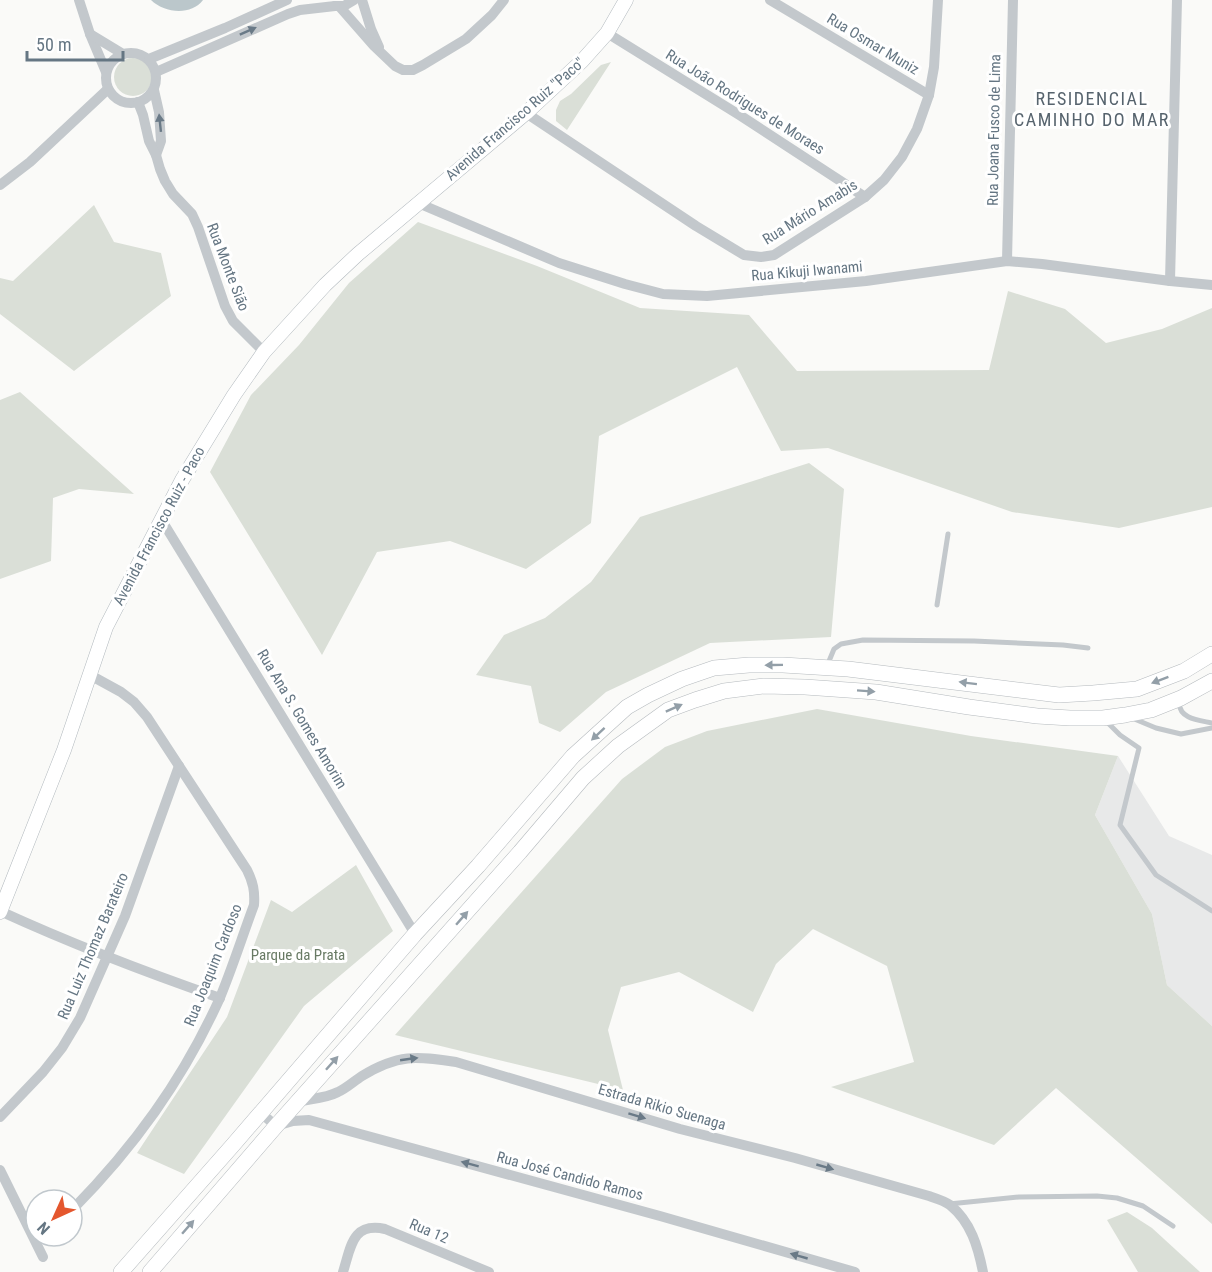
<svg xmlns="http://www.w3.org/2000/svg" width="1212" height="1272" font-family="'Roboto Condensed',sans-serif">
	<rect width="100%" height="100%" fill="#fafaf8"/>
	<!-- built -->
	<polygon fill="#e8e9e9" points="1118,756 1169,836 1212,855 1212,1026 1167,985 1152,914 1095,815"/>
	<!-- green -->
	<g fill="#dadfd7">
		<circle cx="133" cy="77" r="19"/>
		<polygon points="611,62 567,130 556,121 556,110 560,101 571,94 601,65"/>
		<polygon points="94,205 114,242 161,253 171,296 74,371 0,314 0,278 13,281"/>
		<polygon points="418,222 537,266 640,308 749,315 797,371 989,370 1008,291 1065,309 1106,343 1162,329 1212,308 1212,507 1119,528 1012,512 828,448 781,451 737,367 599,436 591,523 526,569 450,541 377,552 322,655 210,472 251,395 299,345 349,283"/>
		<polygon points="20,392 134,494 79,489 53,498 51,561 0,579 0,400"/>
		<polygon points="809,463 844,489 831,637 710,643 606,692 560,732 539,723 531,686 476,675 504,635 545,618 591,582 640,517"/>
		<polygon points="817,709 971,736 1118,756 1095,815 1152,914 1167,985 1212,1026 1212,1224 1056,1088 994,1145 831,1087 914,1062 887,966 813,929 776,964 753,1012 679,972 621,987 608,1030 623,1090 395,1035 622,779 665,747 707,731"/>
		<polygon points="356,865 393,931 304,1006 184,1174 137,1153 227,1017 271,900 292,912"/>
		<polygon points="1127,1212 1152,1228 1200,1272 1138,1272 1107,1220"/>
	</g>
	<!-- water -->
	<path fill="#bbc7cb" d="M151 0H203C191 16 164 13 151 0Z"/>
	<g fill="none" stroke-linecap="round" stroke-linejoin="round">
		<!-- secondary casing -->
		<g stroke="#b3babf" stroke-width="15">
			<polyline id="secondary" points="0,912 64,750 106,627 182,480 234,395 264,352 325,285 358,254 526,113 582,61 607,33 626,0"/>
		</g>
		<!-- primary casing -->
		<g stroke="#b5babe" stroke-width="16">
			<g id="primary">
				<polyline points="121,1272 233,1145 415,934 478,866 573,756 627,707 648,695 682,679 714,668 749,665 783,665 848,669 1059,695 1093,693 1137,689 1184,671 1212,654"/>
				<polyline points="150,1272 276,1126 520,852 583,778 618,746 668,710 695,700 724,691 764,686 805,687 876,692 969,707 1037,716 1070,718 1103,718 1125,715 1151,710 1181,698 1212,681"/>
			</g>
		</g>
		<!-- lane -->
		<g stroke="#c3c8cc" stroke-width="5">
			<polyline points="937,605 948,534"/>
			<polyline points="827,666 834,649 841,644 863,640 974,641 1063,645 1088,648"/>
			<path d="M1179 703C1180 719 1198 720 1212 723"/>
			<polyline points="1132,718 1156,728 1181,734 1212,728"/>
			<polyline points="1106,721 1120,735 1139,748 1120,825 1156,875 1212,911"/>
			<polyline points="949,1204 1019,1197 1097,1196 1117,1198 1143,1206 1173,1226"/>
		</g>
		<!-- street -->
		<g stroke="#c3c8cc" stroke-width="10">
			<polyline points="79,0 90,34 106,72"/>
			<polyline points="362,0 371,29 379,47"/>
			<polyline points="770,0 929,95"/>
			<polyline points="335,6 344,6 354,0"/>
			<polyline points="339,6 374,46 395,66 403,70 413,70 423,65 466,39 492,15 504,0"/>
			<polyline points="607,33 741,116 865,197"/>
			<polyline points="90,34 123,54"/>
			<circle cx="131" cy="78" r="25"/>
			<polyline points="149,59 225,28 287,0"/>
			<polyline points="156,72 288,14 300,10 335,6"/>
			<polyline points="154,90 159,112 161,141 156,155"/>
			<polyline points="138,102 143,115 149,141 156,155 160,169 165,181 173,194 192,214 198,227 225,306 233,321 264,352"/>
			<polyline points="526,113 696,226 744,255 761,257 774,255 865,197 884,180 902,157 917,129 929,95 934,67 938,0"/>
			<polyline points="0,185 30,162 108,89"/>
			<polyline points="418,203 559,263 625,284 663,294 707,296 866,281 1007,261 1042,264 1170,281 1212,285"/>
			<polyline points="1007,261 1013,0"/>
			<polyline points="1170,281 1177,0"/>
			<path d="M161 519C247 657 331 796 415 934"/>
			<path d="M0 911C72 944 145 972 220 998"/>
			<path d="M297 1102C310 1099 327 1098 338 1092 347 1088 354 1081 362 1076 398 1054 416 1056 456 1062L680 1129 795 1158 929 1196C935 1198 945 1201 950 1205 971 1222 978 1247 983 1272"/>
			<polyline points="261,1113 276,1126 293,1121 309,1120 660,1216 855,1272"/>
			<polyline points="0,1117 43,1072 62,1048 80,1018 125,916 179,766"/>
			<polyline points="0,1170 43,1257"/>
			<path d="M72 1210C134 1147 182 1081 219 1000 232 969 242 937 254 905 255 891 253 882 247 870L147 717 134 702 121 692 90 675"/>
			<path d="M343 1272C351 1247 352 1222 385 1229L489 1272"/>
		</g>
		<!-- secondary -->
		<use href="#secondary" stroke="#fff" stroke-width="14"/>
		<!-- primary -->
		<use href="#primary" stroke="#fff" stroke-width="15"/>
	</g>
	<!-- one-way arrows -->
	<defs><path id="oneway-solid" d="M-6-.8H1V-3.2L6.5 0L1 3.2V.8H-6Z" transform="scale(1.5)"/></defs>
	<g fill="#6a7a87">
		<use href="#oneway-solid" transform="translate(248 31) rotate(-24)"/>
		<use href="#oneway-solid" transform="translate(160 123) rotate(-96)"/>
		<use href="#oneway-solid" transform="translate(409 1059) rotate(-8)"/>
		<use href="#oneway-solid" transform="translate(637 1116) rotate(17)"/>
		<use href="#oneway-solid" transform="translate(470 1164) rotate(-165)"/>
		<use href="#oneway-solid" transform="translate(825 1167) rotate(16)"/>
		<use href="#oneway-solid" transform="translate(799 1256) rotate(-164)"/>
	</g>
	<g fill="#939fa8">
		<use href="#oneway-solid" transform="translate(774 665) rotate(179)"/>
		<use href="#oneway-solid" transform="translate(1160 680) rotate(159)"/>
		<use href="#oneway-solid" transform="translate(968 683) rotate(-173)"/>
		<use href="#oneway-solid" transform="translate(866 691) rotate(4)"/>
		<use href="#oneway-solid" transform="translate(674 708) rotate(-24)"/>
		<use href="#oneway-solid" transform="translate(598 734) rotate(137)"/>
		<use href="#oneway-solid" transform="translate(462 918) rotate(-49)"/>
		<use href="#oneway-solid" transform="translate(332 1063) rotate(-48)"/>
		<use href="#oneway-solid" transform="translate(188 1227) rotate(-49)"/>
	</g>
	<g text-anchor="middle" stroke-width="6" stroke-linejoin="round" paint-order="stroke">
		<!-- street labels -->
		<g font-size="15" fill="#657683" stroke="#fff">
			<text transform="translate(873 44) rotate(31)" y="5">Rua Osmar Muniz</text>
			<text transform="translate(745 102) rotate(32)" y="5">Rua João Rodrigues de Moraes</text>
			<text transform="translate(515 119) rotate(-41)" y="5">Avenida Francisco Ruiz "Paco"</text>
			<text transform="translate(994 130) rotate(-89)" y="5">Rua Joana Fusco de Lima</text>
			<text transform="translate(810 212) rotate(-32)" y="5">Rua Mário Amabis</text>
			<text transform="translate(228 267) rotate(69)" y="5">Rua Monte Sião</text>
			<text transform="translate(807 271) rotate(-5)" y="5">Rua Kikuji Iwanami</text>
			<text transform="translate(159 526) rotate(-62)" y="5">Avenida Francisco Ruiz - Paco</text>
			<text transform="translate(302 719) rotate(59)" y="5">Rua Ana S. Gomes Amorim</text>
			<text transform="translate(93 946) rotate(-67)" y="5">Rua Luiz Thomaz Barateiro</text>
			<text transform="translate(213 965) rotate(-68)" y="5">Rua Joaquim Cardoso</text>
			<text transform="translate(662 1107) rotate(16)" y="5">Estrada Rikio Suenaga</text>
			<text transform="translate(570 1176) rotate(15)" y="5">Rua José Candido Ramos</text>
			<text transform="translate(429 1231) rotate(23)" y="5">Rua 12</text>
		</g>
		<!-- park labels -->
		<g font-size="15" fill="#687a64" stroke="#fff">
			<text x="298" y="960">Parque da Prata</text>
		</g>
		<!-- quarter labels -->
		<g font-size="18" letter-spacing="1.5" fill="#57646e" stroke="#fff">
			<text x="1092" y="105">RESIDENCIAL<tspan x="1092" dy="21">CAMINHO DO MAR</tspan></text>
		</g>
	</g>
	<!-- north arrow -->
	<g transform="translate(54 1218) rotate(225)"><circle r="28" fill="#ffffff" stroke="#c1c8cd" stroke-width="1.5"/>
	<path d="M0-4.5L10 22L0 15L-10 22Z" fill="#e4572e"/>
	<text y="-9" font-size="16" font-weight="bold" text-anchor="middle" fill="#657683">N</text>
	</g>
	<!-- scale -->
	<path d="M27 51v9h96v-9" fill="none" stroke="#657683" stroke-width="3"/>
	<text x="36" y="51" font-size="18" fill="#657683" stroke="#ffffff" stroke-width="4.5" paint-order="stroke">50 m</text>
</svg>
